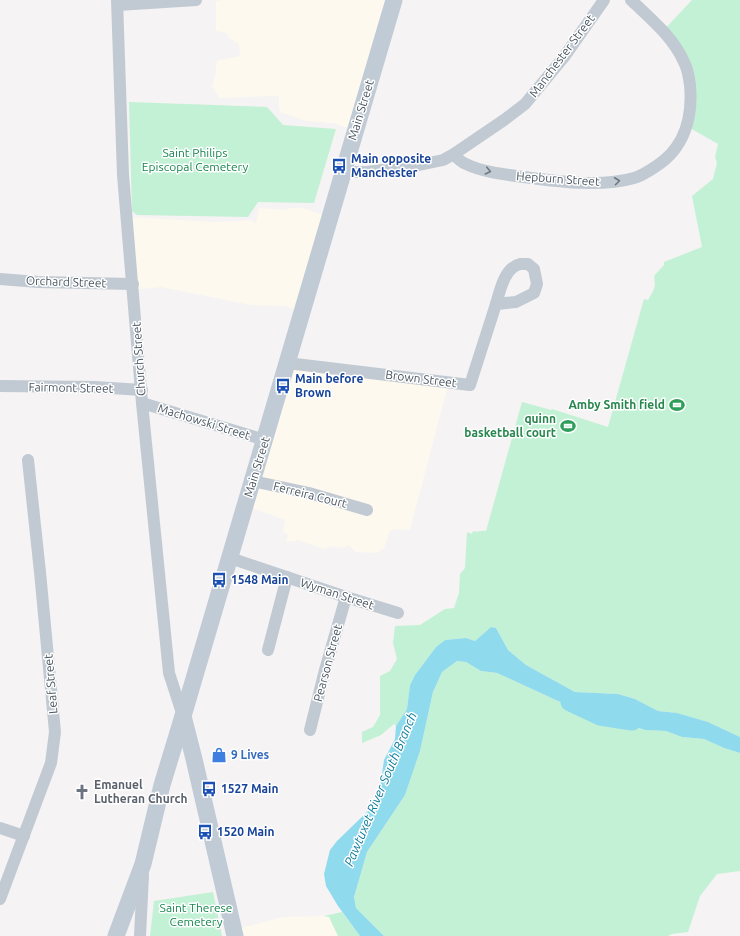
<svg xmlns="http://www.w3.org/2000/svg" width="740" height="936" font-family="Ubuntu,sans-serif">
	<rect width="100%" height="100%" fill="#f5f3f3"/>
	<!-- commercial -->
	<g fill="#fdf9ef">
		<polygon points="221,0 394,0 354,130 333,123 306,121 282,113 279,109 279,96 219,98 212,86 215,77 217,61 240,56 239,44 229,38 227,33 216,31 216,1"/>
		<polygon points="259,208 286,210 290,208 303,208 329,217 300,311 285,306 251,305 161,287 133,290 126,217 217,222 252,220 256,224"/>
		<polygon points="287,366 448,385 410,530 396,529 390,531 384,548 377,553 356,552 348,545 343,548 331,546 323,549 299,540 286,542 288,534 283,532 285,520 246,506"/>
		<polygon points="324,916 329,917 338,936 234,936 233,930 283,917"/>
	</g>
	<!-- green -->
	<g fill="#c3f1d5">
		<path d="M692 0H740V737L708 722 676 713 658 711 635 699 618 694 575 692 526 665 508 650 496 628 491 627 475 641 466 638 445 640 436 647 415 675 410 685 407 709 396 726 394 724 381 735 362 743V732L373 727 380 715V676L390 671 397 659 393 643 395 626 420 625 445 609 454 608 459 593 460 574 465 568 467 532 472 534 473 531C477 533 482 530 486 531L522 402 551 410 552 409 608 427 644 299 648 300C654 289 656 289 654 276L664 265V262L702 247 692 196 713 179 717 163 715 157 718 144 690 128 686 68 662 32Z"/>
		<polygon points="129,102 267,107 283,125 336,129 314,203 258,202 248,217 137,215 132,211"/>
		<polygon points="457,661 466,662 481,671 497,673 558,701 645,730 666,731 682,737 704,739 724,748 740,753 740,871 717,874 700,896 688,932 672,934 668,936 384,936 356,908 354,897 367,852 405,795 420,751 433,692 442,672"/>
		<polygon points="213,892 222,936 150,936 154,901"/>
		<polygon points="342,912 360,936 338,936 329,917 324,916"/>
	</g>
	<!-- water -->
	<polygon fill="#90daee" points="491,627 496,628 508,650 526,665 575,692 618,694 635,699 658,711 677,713 708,722 740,737 740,753 724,748 704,739 682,737 666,731 645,730 558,701 497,673 481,671 466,662 457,661 442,672 433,692 420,751 405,795 367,852 354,897 356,908 384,936 360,936 338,906 326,886 324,874 330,850 337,841 369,810 379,795 384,760 395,739 396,726 407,709 410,685 415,675 436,647 445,640 466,638 475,641"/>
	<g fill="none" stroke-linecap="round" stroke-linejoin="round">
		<!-- river -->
		<polyline stroke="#90daee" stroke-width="19" points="570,702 600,716 632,721"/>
		<!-- street -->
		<g stroke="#c1cad2" stroke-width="12">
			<polyline points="117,0 123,175 142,403 169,673 183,716"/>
			<polyline points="118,5 196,0"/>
			<path d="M454 154C457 158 461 162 466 164 484 173 510 175 531 178 562 182 603 187 634 178 641 176 649 171 655 167 684 149 693 118 690 85 689 78 688 69 684 62 673 37 651 19 631 0"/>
			<polyline points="342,172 367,172 419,165 443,160 454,154 504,120 525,104 564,57 604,0"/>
			<path d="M520 264H528L534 269 537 284 534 293 516 302 496 304C500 291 504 268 520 264Z"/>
			<polyline points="0,279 38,282 133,284"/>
			<polyline points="287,363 470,385 496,304"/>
			<polyline points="0,386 95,387 142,390"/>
			<polyline points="142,403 265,440"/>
			<polyline points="252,481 309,493 367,510"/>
			<polyline points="230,558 346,597 398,613"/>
			<polyline points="268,650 287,577"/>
			<polyline points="310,730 325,670 346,597"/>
			<polyline points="0,828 24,836"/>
			<polyline points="0,899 51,763 55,732 40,572 28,460"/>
			<polyline points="140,936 143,875"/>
		</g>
		<!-- secondary -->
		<g stroke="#c1cbd6" stroke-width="17">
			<polyline points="116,936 143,864 162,785 183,716"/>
			<polyline points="235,936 194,759 183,716 394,0"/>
		</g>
	</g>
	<!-- one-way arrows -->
	<defs><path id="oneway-chevron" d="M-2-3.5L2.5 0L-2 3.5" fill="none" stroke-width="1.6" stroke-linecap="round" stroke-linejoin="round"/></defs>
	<g stroke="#6e7983">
		<use href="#oneway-chevron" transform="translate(488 171) rotate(13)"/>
		<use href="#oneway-chevron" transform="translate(617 181) rotate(-7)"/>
	</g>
	<!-- icons -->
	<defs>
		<g id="bus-bare" transform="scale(1.2)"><path d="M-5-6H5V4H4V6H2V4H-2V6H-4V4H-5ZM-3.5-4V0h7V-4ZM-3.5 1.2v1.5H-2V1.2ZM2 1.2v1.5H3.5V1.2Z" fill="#1a4fb4" stroke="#fff" stroke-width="2.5" paint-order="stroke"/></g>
		<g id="stadium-bare" transform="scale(1.2)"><path d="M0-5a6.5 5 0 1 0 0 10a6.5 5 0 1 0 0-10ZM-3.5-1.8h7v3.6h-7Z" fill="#2e9e5b" stroke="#fff" stroke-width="2.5" paint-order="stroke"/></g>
		<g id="shop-bare" transform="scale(1.2)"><path d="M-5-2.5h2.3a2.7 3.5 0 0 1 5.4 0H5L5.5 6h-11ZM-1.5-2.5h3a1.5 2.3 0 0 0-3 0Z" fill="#3f7fe0" stroke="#fff" stroke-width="2.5" paint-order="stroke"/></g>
		<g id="church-bare" transform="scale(1.2)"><path d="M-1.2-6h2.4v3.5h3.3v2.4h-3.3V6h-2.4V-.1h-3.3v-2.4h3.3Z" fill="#6b7280" stroke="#fff" stroke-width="2.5" paint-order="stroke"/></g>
	</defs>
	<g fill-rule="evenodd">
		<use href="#bus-bare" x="339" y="166"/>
		<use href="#bus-bare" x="283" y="386"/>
		<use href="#stadium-bare" x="677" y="405"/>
		<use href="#stadium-bare" x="568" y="426"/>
		<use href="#bus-bare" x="219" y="580"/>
		<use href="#shop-bare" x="219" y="755"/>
		<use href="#bus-bare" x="209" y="789"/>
		<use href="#church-bare" x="82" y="792"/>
		<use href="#bus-bare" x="205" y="832"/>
	</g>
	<g text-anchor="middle" stroke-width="3" stroke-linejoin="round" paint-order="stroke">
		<!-- street labels -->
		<g font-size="12" fill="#4a5661" stroke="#fff">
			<text transform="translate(562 56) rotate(-53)" y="4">Manchester Street</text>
			<text transform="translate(361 110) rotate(-73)" y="4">Main Street</text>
			<text transform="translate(558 179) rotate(4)" y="4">Hepburn Street</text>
			<text transform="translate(66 282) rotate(2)" y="4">Orchard Street</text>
			<text transform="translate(139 359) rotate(-94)" y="4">Church Street</text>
			<text transform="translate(421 379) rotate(7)" y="4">Brown Street</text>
			<text transform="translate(71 388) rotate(1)" y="4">Fairmont Street</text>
			<text transform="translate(204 422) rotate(17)" y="4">Machowski Street</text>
			<text transform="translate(257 467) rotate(-73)" y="4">Main Street</text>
			<text transform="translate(310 495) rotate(14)" y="4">Ferreira Court</text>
			<text transform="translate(337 594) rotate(18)" y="4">Wyman Street</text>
			<text transform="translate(328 663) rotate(-75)" y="4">Pearson Street</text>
			<text transform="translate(51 684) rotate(-95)" y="4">Leaf Street</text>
		</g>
		<!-- park labels -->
		<g font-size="12" fill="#17864f" stroke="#fff">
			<text x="195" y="157">Saint Philips<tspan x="195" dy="14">Episcopal Cemetery</tspan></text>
			<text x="196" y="912">Saint Therese<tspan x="196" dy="14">Cemetery</tspan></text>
		</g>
		<!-- transit labels -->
		<g font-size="12" font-weight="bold" fill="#164399" stroke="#fff" text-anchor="start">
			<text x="351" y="163">Main opposite<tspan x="351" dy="14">Manchester</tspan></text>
			<text x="295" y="383">Main before<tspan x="295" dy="14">Brown</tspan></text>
			<text x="231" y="584">1548 Main</text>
			<text x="221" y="793">1527 Main</text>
			<text x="217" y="836">1520 Main</text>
		</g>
		<!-- leisure labels -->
		<g font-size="12" font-weight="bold" fill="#27864d" stroke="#fff" text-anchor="end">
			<text x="665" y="409">Amby Smith field</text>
			<text x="556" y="423">quinn<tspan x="556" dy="14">basketball court</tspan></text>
		</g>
		<!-- shop labels -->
		<g font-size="12" font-weight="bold" fill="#366cbe" stroke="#fff" text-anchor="start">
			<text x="231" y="759">9 Lives</text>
		</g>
		<!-- worship labels -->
		<g font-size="12" font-weight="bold" fill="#5b616d" stroke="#fff" text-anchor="start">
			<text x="94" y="789">Emanuel<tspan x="94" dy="14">Lutheran Church</tspan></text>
		</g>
		<!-- water labels -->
		<g font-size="13" font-style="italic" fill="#0c7c9b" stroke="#fff">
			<text transform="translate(380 789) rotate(-67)" y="5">Pawtuxet River South Branch</text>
		</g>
	</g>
</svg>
